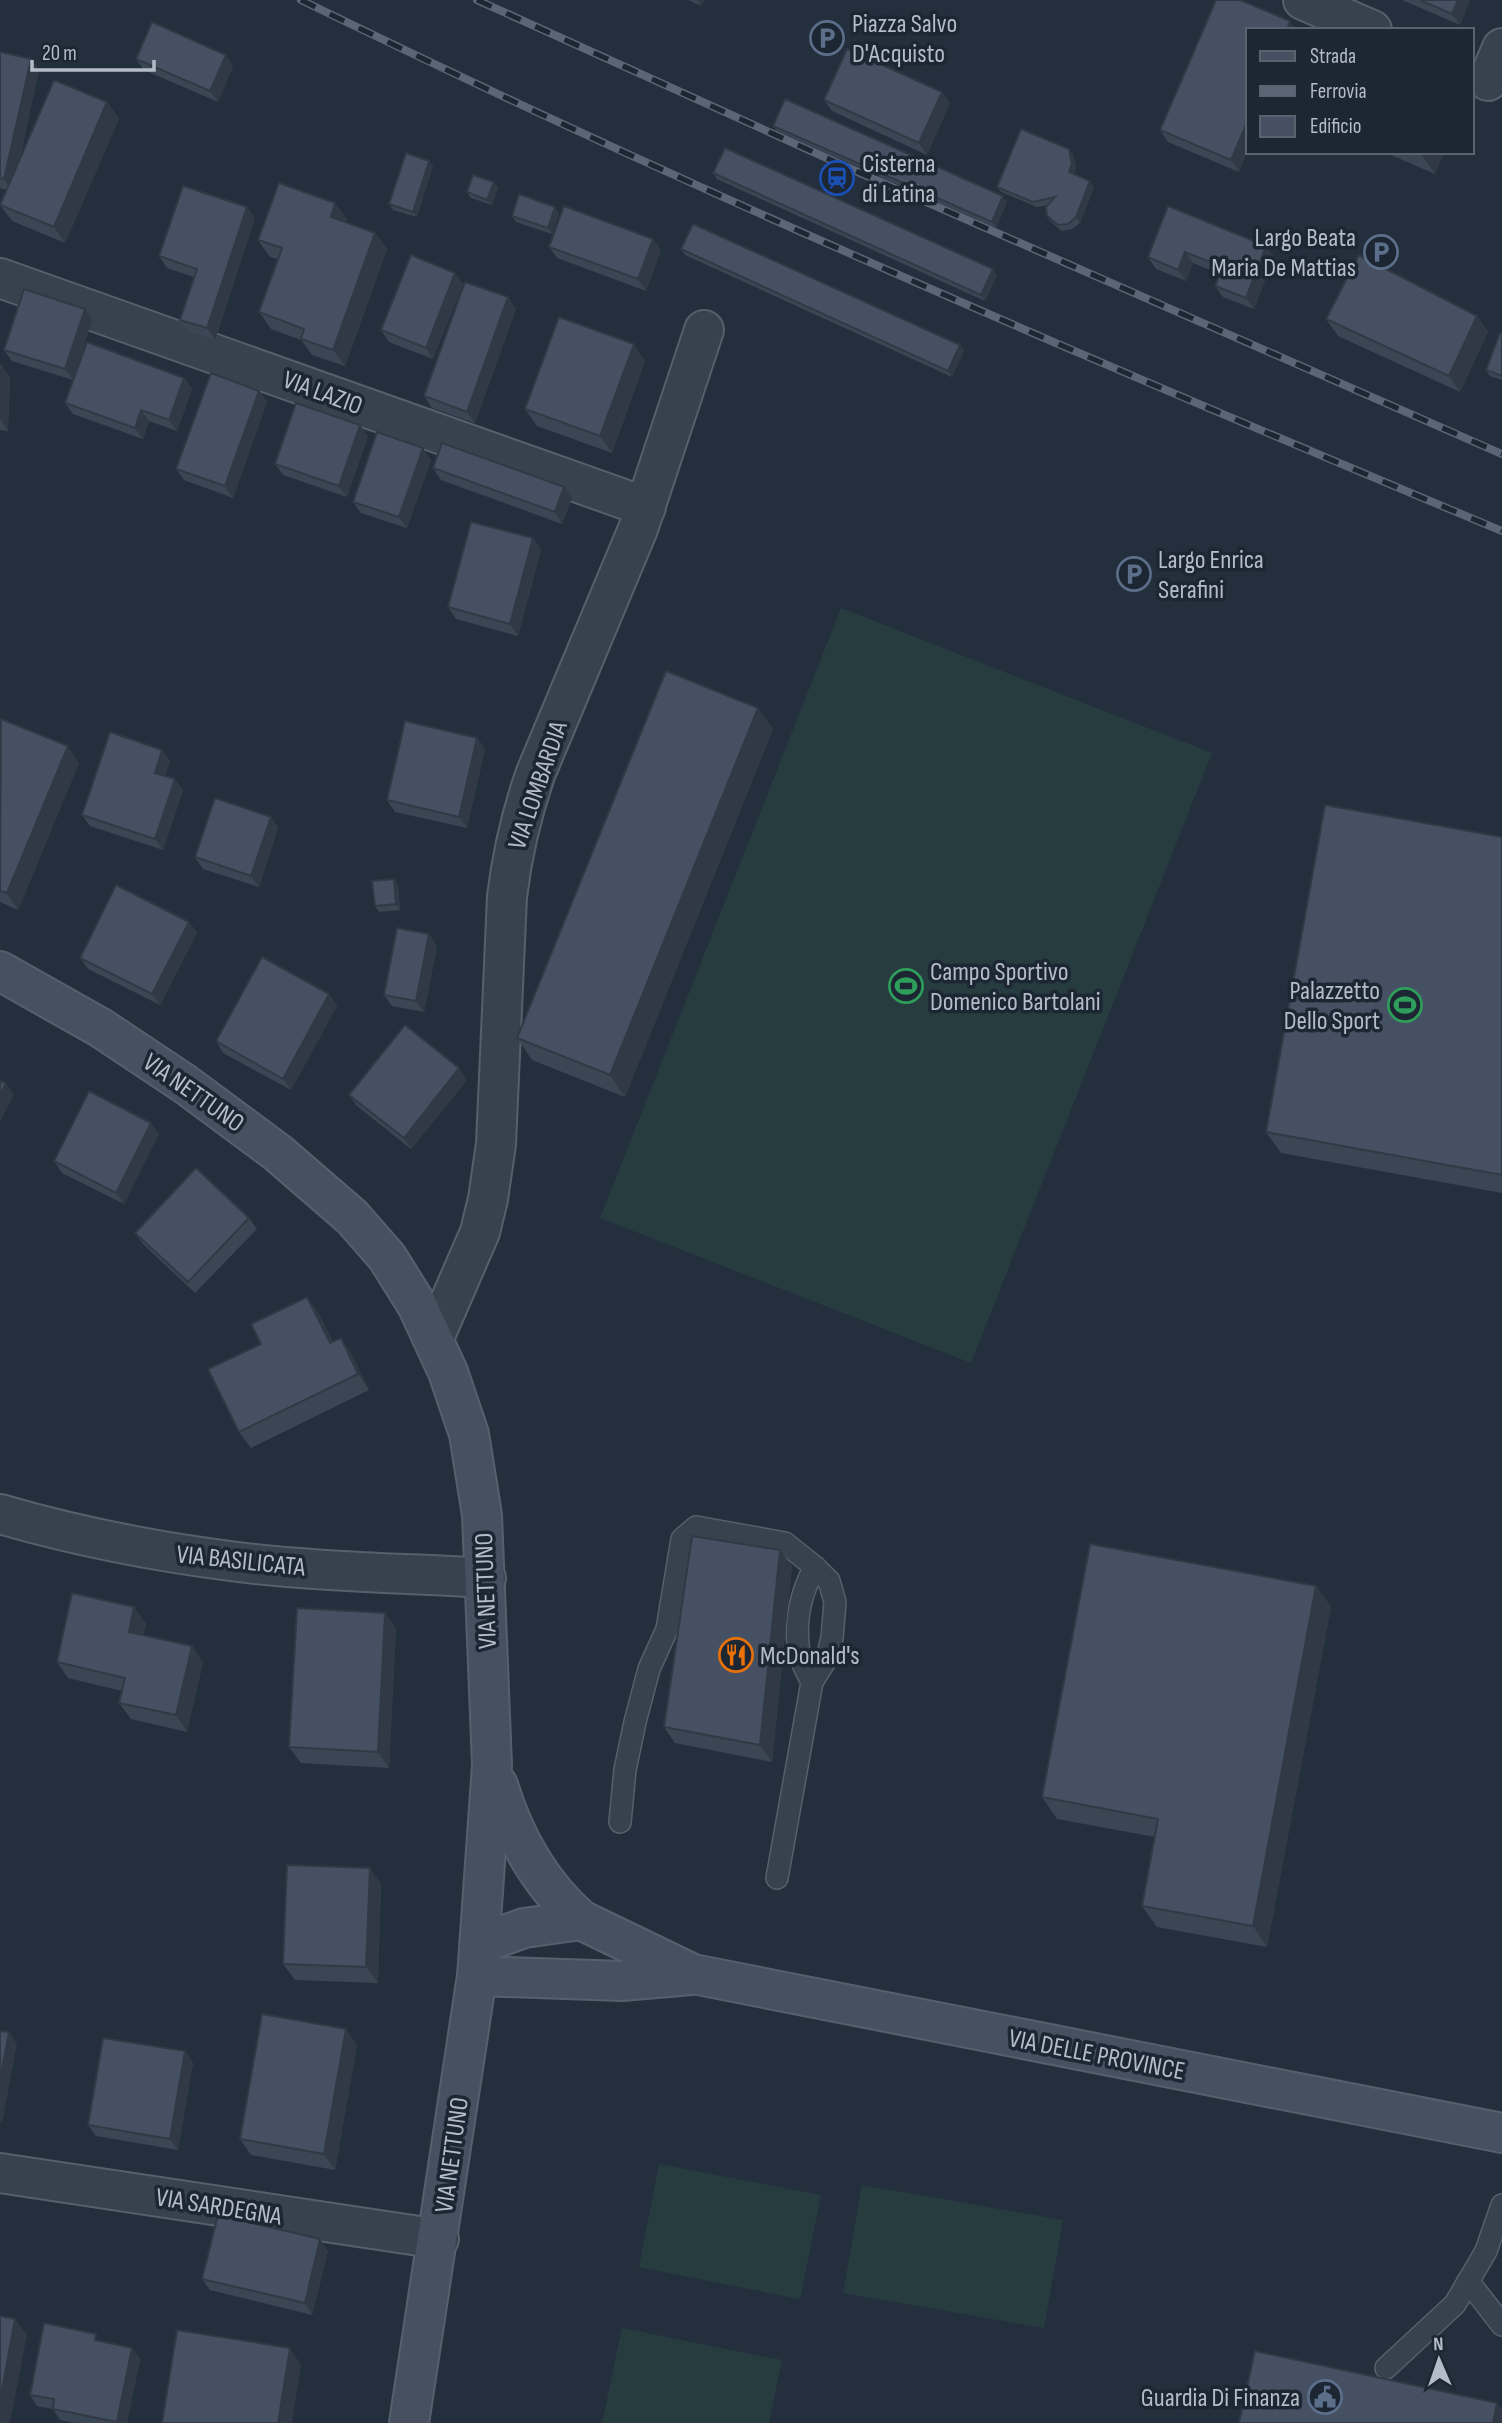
<svg xmlns="http://www.w3.org/2000/svg" width="1502" height="2423" font-family="'Sofia Sans Condensed',sans-serif">
	<rect width="100%" height="100%" fill="#242f3e"/>
	<!-- garden -->
	<g fill="#263c3f">
		<polygon points="841,608 1212,753 971,1363 600,1218"/>
		<polygon points="659,2164 821,2195 800,2299 639,2267"/>
		<polygon points="862,2185 1063,2220 1044,2328 843,2293"/>
		<polygon points="622,2328 782,2360 769,2423 602,2423"/>
	</g>
	<g fill="none" stroke-linecap="round" stroke-linejoin="round">
		<!-- lane casing -->
		<g stroke="#565f6c" stroke-width="24">
			<g id="lane">
				<polyline points="812,1682 827,1658 832,1638 835,1602 829,1581 815,1567"/>
				<path d="M620 1822 625 1770 635 1722 649 1669 667 1629 682 1539 696 1527 785 1543 815 1567C801 1592 794 1622 799 1652 801 1662 807 1673 812 1682L777 1878"/>
				<polyline points="1468,2281 1502,2325"/>
				<polyline points="1386,2368 1455,2304 1486,2251 1502,2205"/>
			</g>
		</g>
		<!-- street casing -->
		<g stroke="#565f6c" stroke-width="42">
			<g id="street">
				<polyline points="1303,0 1372,30"/>
				<polyline points="1488,81 1502,48"/>
				<polyline points="0,278 646,507"/>
				<path d="M434 1338 480 1232 488 1199 496 1144 507 897C512 854 521 816 535 775L638 529 704 330"/>
				<path d="M0 1514C75 1536 152 1551 230 1561 315 1572 401 1573 486 1578"/>
				<polyline points="0,2173 439,2239"/>
			</g>
		</g>
		<!-- secondary casing -->
		<g stroke="#565f6c" stroke-width="42">
			<g id="secondary">
				<polyline points="0,971 101,1028 185,1084 278,1153 352,1217 387,1257 417,1305 448,1372 469,1434 482,1515 492,1765 477,1976 409,2423"/>
				<path d="M498 1785C514 1838 539 1883 581 1920L693 1974 1502 2133"/>
				<polyline points="480,1944 524,1928 581,1920"/>
				<polyline points="477,1976 622,1981 691,1975"/>
			</g>
		</g>
		<!-- lane -->
		<use href="#lane" stroke="#38414e" stroke-width="21"/>
		<!-- street -->
		<use href="#street" stroke="#38414e" stroke-width="38"/>
		<!-- secondary -->
		<use href="#secondary" stroke="#465061" stroke-width="38"/>
		<!-- rail casing -->
		<g stroke="#5a6575" stroke-width="8">
			<g id="rail">
				<path d="M301 0C695 192 1098 363 1502 531"/>
				<polyline points="477,0 851,169 1502,454"/>
			</g>
		</g>
		<!-- rail -->
		<use href="#rail" stroke="#1d2633" stroke-width="5" stroke-dasharray="16" stroke-linecap="butt"/>
	</g>
	<!-- wall -->
	<g fill="#3b4654">
		<polygon points="688,0 704,0 701,6"/>
		<polygon points="1402,0 1470,0 1460,25"/>
		<polygon points="1248,30 1248,150 1239,172 1168,142 1160,130"/>
		<polygon points="0,52 31,59 39,70 19,162 107,102 119,119 65,243 12,221 0,205 7,190 0,188"/>
		<polygon points="136,59 233,66 218,102 144,70"/>
		<polygon points="824,100 950,103 927,155 832,111"/>
		<polygon points="773,126 1007,202 996,228 777,131"/>
		<polygon points="1384,152 1444,152 1435,174"/>
		<polygon points="1073,154 1076,169 1074,174 1094,187 1080,223 1072,229 1062,231 1051,222 1047,216 1048,205 1037,207 1001,192 997,187"/>
		<polygon points="433,166 417,217 393,210 389,204"/>
		<polygon points="713,173 993,269 997,275 985,301 717,179"/>
		<polygon points="494,182 498,188 492,205 471,198 467,192"/>
		<polygon points="335,203 347,219 346,222 375,233 387,249 345,366 312,355 301,340 271,329 259,312 278,259 270,257 258,240"/>
		<polygon points="1168,206 1266,246 1274,257 1254,309 1223,297 1215,286 1220,274 1193,263 1186,281 1156,269 1148,257"/>
		<polygon points="559,213 552,234 516,222 512,216"/>
		<polygon points="255,218 215,340 188,331 180,320 194,277 167,268 159,256"/>
		<polygon points="549,247 661,250 646,291 557,258"/>
		<polygon points="681,249 960,345 964,351 952,377 685,255"/>
		<polygon points="463,284 433,359 389,342 381,330"/>
		<polygon points="508,297 516,309 475,423 432,408 424,396"/>
		<polygon points="85,309 92,320 73,380 12,361 4,350"/>
		<polygon points="1477,316 1488,332 1460,392 1338,336 1326,319"/>
		<polygon points="1502,333 1502,380 1490,376 1486,370"/>
		<polygon points="645,361 612,453 537,426 525,409"/>
		<polygon points="0,366 10,377 8,431 0,430"/>
		<polygon points="184,378 192,389 177,431 149,421 143,439 73,414 65,403"/>
		<polygon points="259,391 267,402 233,498 184,480 176,469"/>
		<polygon points="368,436 347,497 283,475 275,464"/>
		<polygon points="431,460 407,528 361,513 353,502"/>
		<polygon points="433,468 572,498 562,524 441,480"/>
		<polygon points="533,538 541,550 518,636 456,619 448,607"/>
		<polygon points="758,708 773,729 625,1097 532,1060 517,1038"/>
		<polygon points="0,721 79,763 18,910 0,902"/>
		<polygon points="477,738 485,749 467,828 395,812 387,800"/>
		<polygon points="162,750 170,761 165,776 175,779 183,790 163,850 90,826 82,815"/>
		<polygon points="271,817 278,828 259,887 203,869 195,857"/>
		<polygon points="1502,837 1502,1193 1281,1153 1266,1132"/>
		<polygon points="398,884 400,910 379,912 375,906"/>
		<polygon points="189,922 197,933 160,1005 88,969 80,958"/>
		<polygon points="437,946 424,1012 392,1006 384,995"/>
		<polygon points="329,994 337,1006 291,1090 223,1053 216,1041"/>
		<polygon points="467,1080 411,1149 357,1106 349,1095"/>
		<polygon points="159,1134 124,1204 62,1173 54,1161"/>
		<polygon points="249,1218 257,1229 195,1293 143,1244 135,1233"/>
		<polygon points="307,1297 318,1313 333,1342 341,1338 352,1355 369,1390 251,1448 239,1432 261,1344"/>
		<polygon points="792,1566 772,1762 675,1743 664,1727"/>
		<polygon points="1316,1586 1331,1607 1267,1947 1157,1927 1142,1906 1155,1837 1057,1819 1042,1797"/>
		<polygon points="134,1607 146,1624 143,1635 192,1646 203,1662 187,1732 131,1719 119,1703 122,1691 68,1678 57,1662"/>
		<polygon points="385,1613 396,1629 389,1768 301,1763 289,1747"/>
		<polygon points="381,1884 378,1983 295,1980 283,1964"/>
		<polygon points="357,2045 335,2170 251,2155 240,2139"/>
		<polygon points="185,2051 193,2063 178,2150 96,2136 88,2125"/>
		<polygon points="328,2251 312,2315 210,2290 202,2279"/>
		<polygon points="102,2341 132,2348 140,2359 127,2423 75,2423 60,2420 53,2409 37,2406 30,2395"/>
	</g>
	<!-- shaded-wall -->
	<g fill="#303945">
		<polygon points="697,0 704,0 701,6"/>
		<polygon points="1458,0 1470,0 1460,25 1452,14"/>
		<polygon points="1290,21 1296,30 1287,30"/>
		<polygon points="226,55 233,66 218,102 210,91"/>
		<polygon points="31,59 39,70 12,191 4,179"/>
		<polygon points="942,92 950,103 927,155 919,143"/>
		<polygon points="107,102 119,119 65,243 54,227"/>
		<polygon points="1248,120 1248,150 1239,172 1231,160"/>
		<polygon points="1069,149 1073,154 1076,169 1073,178 1069,172"/>
		<polygon points="1420,152 1444,152 1435,174"/>
		<polygon points="429,161 433,166 417,217 413,212"/>
		<polygon points="1090,181 1094,187 1080,223 1076,217"/>
		<polygon points="494,182 498,188 492,205 487,200"/>
		<polygon points="1003,196 1007,202 996,228 992,222"/>
		<polygon points="335,203 347,219 342,233 331,217"/>
		<polygon points="247,207 255,218 215,340 207,328"/>
		<polygon points="555,207 559,213 552,234 548,228"/>
		<polygon points="375,233 387,249 345,366 333,350"/>
		<polygon points="653,239 661,250 646,291 638,279"/>
		<polygon points="1266,246 1274,257 1254,309 1246,298"/>
		<polygon points="1185,252 1193,263 1186,281 1178,270"/>
		<polygon points="993,269 997,275 985,301 981,295"/>
		<polygon points="455,273 463,284 433,359 426,348"/>
		<polygon points="508,297 516,309 475,423 467,412"/>
		<polygon points="85,309 92,320 73,380 65,369"/>
		<polygon points="1477,316 1488,332 1460,392 1449,376"/>
		<polygon points="634,344 645,361 612,453 600,436"/>
		<polygon points="960,345 964,351 952,377 948,371"/>
		<polygon points="2,366 10,377 8,431 0,419"/>
		<polygon points="184,378 192,389 177,431 169,420"/>
		<polygon points="259,391 267,402 233,498 225,486"/>
		<polygon points="141,410 149,421 143,439 135,428"/>
		<polygon points="360,425 368,436 347,497 339,486"/>
		<polygon points="423,448 431,460 407,528 399,517"/>
		<polygon points="564,487 572,498 562,524 555,512"/>
		<polygon points="533,538 541,550 518,636 510,624"/>
		<polygon points="758,708 773,729 625,1097 610,1075"/>
		<polygon points="477,738 485,749 467,828 459,817"/>
		<polygon points="68,746 79,763 18,910 7,893"/>
		<polygon points="162,750 170,761 163,784 155,773"/>
		<polygon points="175,779 183,790 163,850 155,839"/>
		<polygon points="271,817 278,828 259,887 251,876"/>
		<polygon points="394,879 398,884 400,910 396,904"/>
		<polygon points="189,922 197,933 160,1005 152,994"/>
		<polygon points="429,934 437,946 424,1012 416,1001"/>
		<polygon points="329,994 337,1006 291,1090 283,1079"/>
		<polygon points="459,1068 467,1080 411,1149 404,1138"/>
		<polygon points="6,1083 14,1095 0,1122 0,1095"/>
		<polygon points="151,1123 159,1134 124,1204 116,1193"/>
		<polygon points="307,1297 318,1313 342,1360 330,1343"/>
		<polygon points="341,1338 352,1355 369,1390 358,1374"/>
		<polygon points="780,1550 792,1566 772,1762 760,1745"/>
		<polygon points="1316,1586 1331,1607 1267,1947 1253,1926"/>
		<polygon points="134,1607 146,1624 140,1648 129,1632"/>
		<polygon points="385,1613 396,1629 389,1768 378,1752"/>
		<polygon points="192,1646 203,1662 187,1732 176,1715"/>
		<polygon points="370,1868 381,1884 378,1983 366,1967"/>
		<polygon points="346,2029 357,2045 335,2170 324,2154"/>
		<polygon points="9,2032 17,2044 2,2124 0,2121 0,2080"/>
		<polygon points="185,2051 193,2063 178,2150 170,2139"/>
		<polygon points="320,2239 328,2251 312,2315 305,2303"/>
		<polygon points="15,2319 27,2335 10,2423 0,2423 0,2401"/>
		<polygon points="132,2348 140,2359 127,2423 118,2423 117,2422"/>
		<polygon points="290,2348 301,2365 292,2423 278,2423"/>
		<polygon points="1497,2403 1502,2410 1502,2423 1493,2423"/>
	</g>
	<!-- building -->
	<g fill="#455162" stroke="#303945" stroke-width="2">
		<polygon points="1216,0 1240,0 1290,21 1287,30 1248,30 1248,120 1231,160 1160,130"/>
		<polygon points="1420,0 1458,0 1452,14"/>
		<polygon points="152,22 226,55 210,91 136,59"/>
		<polygon points="847,49 942,92 919,143 824,100"/>
		<polygon points="0,52 31,59 4,179 0,178"/>
		<polygon points="54,80 107,102 54,227 0,205"/>
		<polygon points="785,99 1003,196 992,222 773,126"/>
		<polygon points="1021,129 1069,149 1072,163 1069,172 1090,181 1076,217 1068,224 1058,225 1047,216 1046,207 1055,197 1033,202 997,187"/>
		<polygon points="725,148 993,269 981,295 713,173"/>
		<polygon points="406,153 429,161 413,212 389,204"/>
		<polygon points="473,175 494,182 487,200 467,192"/>
		<polygon points="279,183 335,203 331,217 375,233 333,350 301,339 304,329 259,312 282,248 258,240"/>
		<polygon points="183,186 247,207 207,328 180,320 197,269 159,256"/>
		<polygon points="519,194 555,207 548,228 512,216"/>
		<polygon points="564,206 653,239 638,279 549,247"/>
		<polygon points="1168,206 1266,246 1246,298 1215,286 1223,267 1185,252 1178,270 1148,257"/>
		<polygon points="693,224 960,345 948,371 681,249"/>
		<polygon points="411,255 455,273 426,348 381,330"/>
		<polygon points="1359,255 1477,316 1449,376 1326,319"/>
		<polygon points="465,282 508,297 467,412 424,396"/>
		<polygon points="24,289 85,309 65,369 4,350"/>
		<polygon points="559,317 634,344 600,436 525,409"/>
		<polygon points="1500,333 1502,333 1502,376 1486,370"/>
		<polygon points="87,342 184,378 169,420 141,410 135,428 65,403"/>
		<polygon points="0,366 2,366 0,419"/>
		<polygon points="211,373 259,391 225,486 176,469"/>
		<polygon points="296,403 360,425 339,486 275,464"/>
		<polygon points="377,432 423,448 399,517 353,502"/>
		<polygon points="442,443 564,487 555,512 433,468"/>
		<polygon points="471,522 533,538 510,624 448,607"/>
		<polygon points="666,671 758,708 610,1075 517,1038"/>
		<polygon points="1,719 68,746 7,893 0,891"/>
		<polygon points="405,721 477,738 459,817 387,800"/>
		<polygon points="110,732 162,750 155,773 175,779 155,839 82,815"/>
		<polygon points="215,798 271,817 251,876 195,857"/>
		<polygon points="1325,805 1502,837 1502,1175 1266,1132"/>
		<polygon points="394,879 396,904 375,906 372,881"/>
		<polygon points="116,885 189,922 152,994 80,958"/>
		<polygon points="397,928 429,934 416,1001 384,995"/>
		<polygon points="262,957 329,994 283,1079 216,1041"/>
		<polygon points="405,1025 459,1068 404,1138 349,1095"/>
		<polygon points="0,1081 6,1083 0,1095"/>
		<polygon points="89,1091 151,1123 116,1193 54,1161"/>
		<polygon points="196,1168 249,1218 188,1282 135,1233"/>
		<polygon points="307,1297 330,1343 341,1338 358,1374 239,1432 208,1369 261,1344 251,1324"/>
		<polygon points="692,1536 780,1550 760,1745 664,1727"/>
		<polygon points="1090,1544 1316,1586 1253,1926 1142,1906 1158,1819 1042,1797"/>
		<polygon points="72,1593 134,1607 129,1632 192,1646 176,1715 119,1703 125,1678 57,1662"/>
		<polygon points="297,1608 385,1613 378,1752 289,1747"/>
		<polygon points="287,1865 370,1868 366,1967 283,1964"/>
		<polygon points="262,2014 346,2029 324,2154 240,2139"/>
		<polygon points="0,2031 9,2032 0,2080"/>
		<polygon points="103,2038 185,2051 170,2139 88,2125"/>
		<polygon points="218,2215 320,2239 305,2303 202,2279"/>
		<polygon points="0,2316 15,2319 0,2401"/>
		<polygon points="44,2323 96,2334 95,2340 132,2348 117,2422 53,2409 54,2399 30,2395"/>
		<polygon points="177,2330 290,2348 278,2423 162,2423"/>
		<polygon points="1255,2351 1497,2403 1493,2423 1239,2423"/>
	</g>
	<!-- icons -->
	<defs>
		<g id="parking-ring" transform="scale(1.75)"><circle r="9.5" fill="#1d2633" stroke="#5c6f8a" stroke-width="1.5"/><path d="M-3.5-5.5H1a3.5 3.5 0 0 1 0 7H-1V5.5H-3.5ZM-1-3.4V-.6H.8a1.4 1.4 0 0 0 0-2.8Z" fill="#5c6f8a"/></g>
		<g id="station-ring" transform="scale(1.75)"><circle r="9.5" fill="#1d2633" stroke="#1a4fb4" stroke-width="1.5"/><path d="M-3-6H3Q5-6 5-4V2Q5 4 3 4L4.5 6H3L1.5 4h-3L-3 6H-4.5L-3 4Q-5 4-5 2V-4Q-5-6-3-6ZM-3.5-4v3h7v-3ZM-3.5 1v1.5H-2V1ZM2 1v1.5H3.5V1Z" fill="#1a4fb4"/></g>
		<g id="stadium-ring" transform="scale(1.75)"><circle r="9.5" fill="#1d2633" stroke="#2e9e5b" stroke-width="1.5"/><path d="M0-5a6.5 5 0 1 0 0 10a6.5 5 0 1 0 0-10ZM-3.5-1.8h7v3.6h-7Z" fill="#2e9e5b"/></g>
		<g id="restaurant-ring" transform="scale(1.75)"><circle r="9.5" fill="#1d2633" stroke="#e8710a" stroke-width="1.5"/><path d="M-5-6h1v4h1v-4h1v4h1v-4h1v5L-1.5 .5V6h-2V.5L-5-1ZM5-6V6H3V1.5H1.5Q1.5-4 5-6Z" fill="#e8710a"/></g>
		<g id="civic-ring" transform="scale(1.75)"><circle r="9.5" fill="#1d2633" stroke="#5c6f8a" stroke-width="1.5"/><path d="M-.6-6.5H3V-4.5H.6V-3L4-1V1h2V6H-6V1h2V-1L-.6-3ZM-1.2 2.5V6h2.4V2.5Z" fill="#5c6f8a"/></g>
	</defs>
	<g fill-rule="evenodd">
		<use href="#parking-ring" x="827" y="38"/>
		<use href="#station-ring" x="837" y="178"/>
		<use href="#parking-ring" x="1381" y="252"/>
		<use href="#parking-ring" x="1134" y="574"/>
		<use href="#stadium-ring" x="906" y="986"/>
		<use href="#stadium-ring" x="1405" y="1005"/>
		<use href="#restaurant-ring" x="736" y="1655"/>
		<use href="#civic-ring" x="1325" y="2397"/>
	</g>
	<g text-anchor="middle" stroke-width="7" stroke-linejoin="round" paint-order="stroke">
		<!-- poi labels -->
		<g font-size="26" fill="#b4bcc9" stroke="#1d2633" text-anchor="start">
			<text x="852" y="32">Piazza Salvo<tspan x="852" dy="30">D'Acquisto</tspan></text>
			<text x="862" y="172">Cisterna<tspan x="862" dy="30">di Latina</tspan></text>
			<text x="1356" y="246" text-anchor="end">Largo Beata<tspan x="1356" dy="30">Maria De Mattias</tspan></text>
			<text x="1158" y="568">Largo Enrica<tspan x="1158" dy="30">Serafini</tspan></text>
			<text x="930" y="980">Campo Sportivo<tspan x="930" dy="30">Domenico Bartolani</tspan></text>
			<text x="1380" y="999" text-anchor="end">Palazzetto<tspan x="1380" dy="30">Dello Sport</tspan></text>
			<text x="760" y="1664">McDonald's</text>
			<text x="1300" y="2406" text-anchor="end">Guardia Di Finanza</text>
		</g>
		<!-- street labels -->
		<g font-size="26" fill="#b4bcc9" stroke="#1d2633">
			<text transform="translate(323 392) rotate(20)" y="9">VIA LAZIO</text>
			<text transform="translate(537 785) rotate(-71)" y="9">VIA LOMBARDIA</text>
			<text transform="translate(194 1092) rotate(35)" y="9">VIA NETTUNO</text>
			<text transform="translate(241 1560) rotate(6)" y="9">VIA BASILICATA</text>
			<text transform="translate(485 1591) rotate(-92)" y="9">VIA NETTUNO</text>
			<text transform="translate(1097 2054) rotate(11)" y="9">VIA DELLE PROVINCE</text>
			<text transform="translate(451 2155) rotate(-82)" y="9">VIA NETTUNO</text>
			<text transform="translate(219 2206) rotate(9)" y="9">VIA SARDEGNA</text>
		</g>
	</g>
	<!-- legend -->
	<rect x="1246" y="28" width="228" height="126" fill="#1d2633" stroke="#59626f" stroke-width="2"/>
	<rect x="1260" y="51" width="35" height="10" fill="#465061" stroke="#59626f" stroke-width="2"/>
	<text x="1310" y="63" font-size="21" fill="#b4bcc9">Strada</text>
	<rect x="1260" y="86" width="35" height="10" fill="#5a6575" stroke="#59626f" stroke-width="2"/>
	<text x="1310" y="98" font-size="21" fill="#b4bcc9">Ferrovia</text>
	<rect x="1260" y="116" width="35" height="21" fill="#455162" stroke="#59626f" stroke-width="2"/>
	<text x="1310" y="133" font-size="21" fill="#b4bcc9">Edificio</text>
	<!-- north arrow -->
	<g transform="translate(1439 2360) rotate(358)" stroke="#1d2633" stroke-width="5" paint-order="stroke">
	<path d="M0-5L12 26L0 18L-12 26Z" fill="#b4bcc9"/>
	<text y="-10" font-size="19" font-weight="bold" text-anchor="middle" fill="#b4bcc9">N</text>
	</g>
	<!-- scale -->
	<path d="M32 60v10h122v-10" fill="none" stroke="#b4bcc9" stroke-width="3.5"/>
	<text x="42" y="60" font-size="21" fill="#b4bcc9" stroke="#1d2633" stroke-width="5" paint-order="stroke">20 m</text>
</svg>
